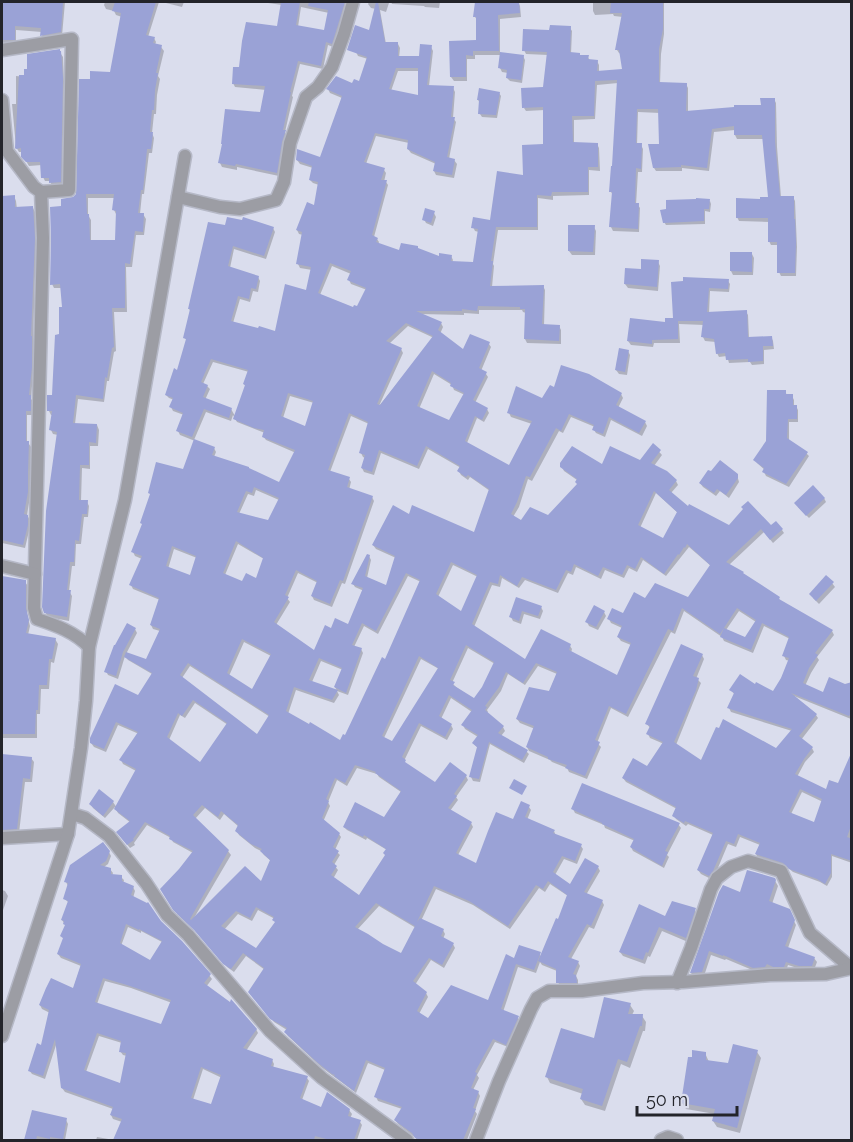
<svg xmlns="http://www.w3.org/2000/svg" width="853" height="1142" font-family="Raleway,sans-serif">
	<rect width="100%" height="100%" fill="#dadded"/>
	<!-- shadow -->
	<g fill="#0003" fill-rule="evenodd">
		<polygon points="2,2 65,2 62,36 44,39 42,35 42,32 16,30 16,44 2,44"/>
		<path d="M105 2H159L148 37 154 38 156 42 155 45 161 47 164 51 158 76 160 79 157 95 156 114H154L152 133 154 138 152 153H149L144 194H142L140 214H143L146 219 144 235H136L132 267H126L127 312H114L116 351 114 352 109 381H107L104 402 78 399 75 424 97 425 99 430 98 446H90V469L82 468 81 501 87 502 89 506 88 517H84L81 544H76L75 566H72L69 591 72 596 69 621 48 617 45 612 58 435 53 434 51 430 53 415H51L49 411 53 396 64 309 62 288H54L52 284 63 208 74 199 79 191 91 81 111 73 122 17 116 15 114 11 106 9 104 5ZM88 198H115L114 210 116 214V241H91V220L88 215Z"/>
		<polygon points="162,2 184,2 182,7"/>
		<path d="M261 2H349L347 4 333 47 328 45 323 69 300 64 292 96 293 97 285 132 287 136 283 146 279 176 237 167V170L222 167 220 163 261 114 266 90 235 87 233 83 241 69 278 28 282 5ZM301 7 329 13 325 32 298 27Z"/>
		<path d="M369 2 389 3 386 12 380 10 386 44H398L400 48 399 58H420L431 47 433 51 429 86 453 88 455 92 453 118 456 122 449 159 454 160 457 164 454 178 436 175 434 171 436 164 411 153 408 149 409 143 376 136 366 164 384 170 386 173 384 182H386L388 185 374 237 377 239 379 242 378 245 400 252 419 250 440 258 451 256 453 260 452 263H474L479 232 475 231 473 227 492 221 524 177 545 146V110L526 111 524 108 545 88 548 55 526 54 524 50 551 32 570 28 572 31 571 54 581 57H588L590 61H597L599 65V72L624 70 621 54 619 53 617 50 623 17 614 16 613 14 595 15 593 11V2H664V34L661 54 660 84H686L688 88V113L762 107 774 99 776 103 777 147 781 197H793L795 201 797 247 796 276H781L779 272V245H771L769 241V222L739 221 737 217 761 200 769 198 764 139H737L735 135V130L714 132 709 171 682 168V171H656L654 168 660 146V113L638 112 637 145H641L643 149 642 172H638L636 205H638L640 208 639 232 613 231 611 227 613 195 611 192 618 83 597 85 595 119 574 120V144H597L599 148 600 171 589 170V195L553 196V200L538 198V230H498L493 264 494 266 492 287 543 286 545 290 544 326H559L561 330V344L527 343 525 339 526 313 523 312 522 310H479V314L464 313V315L420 314 441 323 443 327 440 334 464 351 489 344 491 347 481 371 486 374 488 377 475 403 487 409 489 413 484 422 477 418 467 443 510 467 532 424 511 417 509 413 542 400 621 394 623 398 618 408 645 422 647 426 642 436 611 420 605 437 596 433 594 430 595 427 571 417 563 433 559 431 532 481 528 479 519 507 513 517 521 522 549 517 578 485 577 480 564 471 562 467H603L640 462 653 445 662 455 654 466 676 481 678 485 671 493 688 509 729 527H771L782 530 784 533 773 543 764 532 729 565 779 598 780 602 832 631 834 635 817 657 819 660 811 673 805 686 824 694 852 684 851 719 794 696 816 715 818 718 801 740 812 748 814 752 805 762 797 777 827 791 839 785 852 762V833L850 839 852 841V863L832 856V877L827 886 820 882 793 872 787 867 758 858 756 854 760 845 740 837 736 847 728 844 715 875 711 879 701 874 698 870 713 835 688 824 686 826 676 819 674 816 677 809 626 782 623 778 648 768 664 744 650 738 648 734 650 728 647 724 702 655 704 659 696 679 698 680 701 683 676 745 702 762 777 750 792 731 731 712 729 708 735 695 731 690 755 686 774 693 790 661 786 660 784 656 790 639 764 626 753 653 724 641 722 637 684 611 675 634 671 632 628 717 611 708 597 743 601 747 587 779 569 772 567 768 552 762 550 760 529 751 527 747 535 729 520 723 517 719 549 692 557 674 538 666 525 685 508 674 501 691 487 710 488 712 487 713 503 727 505 731 501 736 526 751 529 754 524 763 490 744 480 782 473 781 471 777 478 748 473 743 478 737 465 729 463 725 472 712 451 698 441 719 451 725 453 729 447 740 421 726 404 761 407 765 435 784 466 776 468 780 456 797 458 800 450 811 471 823 473 827 458 855 477 866 514 821 529 807 531 810 527 820 554 831 556 836 581 846 583 849 577 864 564 859 555 875 571 887 598 867 600 871 586 895 602 901 604 905 594 929 589 927 571 959 578 962 580 966 576 976 578 980V986H560L558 982 557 971 542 965 540 962 536 973 518 967 503 1012 518 1018 520 1021 508 1047 495 1042 477 1075 479 1078 473 1090 478 1092 480 1096 475 1111 477 1114 467 1140H416V1138L398 1124 395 1120 402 1109 378 1101 376 1097 385 1070 368 1063 356 1093 321 1067 288 1036 285 1032 287 1030 274 1022 252 996 265 970 246 956 234 972 227 967 198 933 177 914 193 853 173 842 171 838 147 825 134 843 135 845 130 848 120 836 131 823 118 813 115 807 105 818 93 808 91 804 113 802 117 808 136 771 123 764 121 760 139 734 118 725 106 752 94 747 91 743 139 697 152 674 128 660 125 656 118 679 108 675 106 671 135 629 137 633 126 654 147 661 160 631 153 629 151 625 160 600 133 589 131 585 142 559 135 556 133 552 184 471 195 441 180 435 178 431 184 415 173 411 171 407 174 400 169 398 166 395 178 371 187 341 185 338 191 312 189 309 226 227 273 228 275 232 266 259 234 249 230 268 258 277 260 281 258 292 253 291 250 302 240 299 233 323 276 333 307 291 312 270 300 268 298 264 303 235 299 234 297 230 315 207 319 185 313 183 310 180 313 168 300 164 297 160 321 159 342 98 330 93 328 89 360 83 368 59 358 56 356 52 371 32 376 9 371 8 368 4ZM398 71H420V96L391 91ZM332 266 351 274 349 280 351 284 367 290 357 308 354 309 320 295ZM408 326 434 338 379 406 403 353 401 349 389 344ZM213 362 249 372 244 384 246 387 235 416 231 409 205 400 210 389 207 386 203 384ZM434 374 452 385 454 390 465 395 450 422 419 409ZM290 396 314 403 305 428 283 418ZM206 412 231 421 233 415 237 422 265 433 263 436 266 440 296 453 280 484 214 457 216 452 214 448 194 440ZM351 416 369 424 361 453 363 457 365 458 362 468 364 472 374 475 381 453 419 469 428 449 461 468 459 471 461 475 468 480 470 477 490 491 475 534 409 516 373 545 376 549 396 558 386 587 367 578 371 560 369 556 353 584 355 587 364 591 348 626 331 630 315 652 276 625 290 602 287 598 298 573 318 583 312 596 314 600 332 607 342 583 345 584 374 501 372 497 349 490 351 482 349 479 330 472ZM256 490 279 500 269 522 239 514 248 494 254 496ZM656 493 678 513 664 540 640 528ZM238 544 264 559 257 580 243 583 225 575ZM689 547 711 566 689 599 645 600 623 615 609 619 611 623 622 628 618 637 621 641 631 645 618 677 571 653 572 649 570 646 525 662 474 627 492 585 500 587 502 578 519 588 525 580 558 593 568 573 573 575 576 567 601 579 605 570 624 578 629 568 637 572 643 560 666 576ZM174 549 197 558 190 577 168 569ZM453 565 478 577 462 614 438 597ZM408 576 421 582 386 661 346 737 340 742 288 714 296 690 334 703 339 695 337 691 312 682 321 661 343 670 335 687 337 691 348 695 363 653 361 649 354 647 364 626 378 634ZM739 611 756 622 746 639 726 630ZM244 642 271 656 253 691 229 676ZM468 648 495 664 484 687 474 700 456 687 452 683ZM421 659 439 669 392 743 384 738ZM190 666 270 717 257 736 182 678ZM195 703 228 725 200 764 169 740 180 715 185 718ZM357 768 377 774 379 777 401 792 384 819 344 827 347 830 366 840 367 838 387 850 386 855 360 897 333 879 338 870 334 865 340 855 335 850 341 837 339 834 323 822 330 806 328 802 337 780 347 786ZM802 792 823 802 815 824 791 814ZM205 808 220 820 224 814 239 827 237 831 239 835 255 848 261 851 264 855 271 861 261 883 194 918 231 855 228 851 195 819ZM550 884 568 896 559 921 541 957 539 953 515 960 489 1002 429 1020 419 1014 428 997 426 993 415 985 431 960 444 968 455 948 453 944 443 939 445 934 443 930 421 921 436 889 473 905 510 929 539 888 545 892ZM379 906 416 928 401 954 382 946 357 930ZM258 910 275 919 276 923 256 950 224 930 238 914 252 921Z"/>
		<polygon points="391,2 440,2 439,8 425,7 424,6 392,4"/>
		<polygon points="477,2 502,2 502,3 518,2 520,6 521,17 500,19 500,54 523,56 525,60 522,83 510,81 507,78 508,73 502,72 500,68 501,55 475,55 475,59 467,59 467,81 454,81 451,77 451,42 478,42 478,21 475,17"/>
		<polygon points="59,51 63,57 64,82 62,186 52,186 50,181 45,181 43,177 42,165 29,166 26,161 23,152 19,152 16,147 12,104 16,104 16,76 26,77"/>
		<polygon points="499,93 501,96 497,118 482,117 480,114 480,103 478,100"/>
		<polygon points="14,196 16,201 17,209 33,208 35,212 36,244 33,340 34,342 33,373 31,399 33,401 32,415 27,415 27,441 31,447 30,497 27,515 30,520 29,531 25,548 2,543 2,197"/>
		<polygon points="710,201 711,204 710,212 705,211 705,224 666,225 664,222"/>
		<polygon points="434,213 436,217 433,226 426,223 424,219"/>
		<polygon points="594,227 596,231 595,255 572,255 569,251"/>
		<polygon points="752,254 754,258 753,275 733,275 731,271"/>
		<polygon points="658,262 660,266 658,291 628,288 625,284 642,271"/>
		<polygon points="728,281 730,284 729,292 710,291 709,313 746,312 748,315 749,338 771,337 773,341 774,349 764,350 764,364 752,365 750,362 729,363 727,356 719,357 717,353 716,342 705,341 703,337 704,325 679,324 680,343 654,343 653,347 631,345 628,341 675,319 673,283"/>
		<polygon points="628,351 630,355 627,375 619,374 616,370"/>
		<polygon points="785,392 788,396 792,396 794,400 794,406 796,406 798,410 798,422 789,422 789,441 806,453 809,456 789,487 766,476 764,472 765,470 757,463 755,460 767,442"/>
		<polygon points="737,475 739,482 729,498 720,491 716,496 703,487 700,483"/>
		<polygon points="824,498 826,502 809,518 798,507"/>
		<polygon points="2,577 25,582 28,586 27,614 30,626 28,635 55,639 58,644 54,663 51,662 49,689 41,689 40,714 37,714 37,738 2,738"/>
		<polygon points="832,583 835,587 819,604 813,598"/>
		<polygon points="517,599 541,607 543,611 540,619 524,614 521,624 513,621 511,617"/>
		<polygon points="604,612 606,616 598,630 589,626 587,622"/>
		<polygon points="2,756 31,758 34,762 32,782 25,782 19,833 2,835"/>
		<polygon points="573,809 678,824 681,828 667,855 669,857 664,868 633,851 631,847 635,841 605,828 604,825 575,813"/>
		<path d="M109 852 111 856 108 864 104 867 110 869 113 873 112 876 121 877 124 880 123 884 133 887 135 891 133 898 160 922 209 975 212 979 206 987 256 1029 258 1033 246 1051 272 1060 274 1064 273 1068 307 1078 309 1081 302 1100 321 1109 349 1110 352 1114 350 1119 360 1122 362 1125 357 1140H96L97 1137 114 1140 122 1122 113 1119 111 1115 113 1109 65 1092 62 1088 57 1042 45 1079 32 1074 29 1070 42 1047 50 1013 42 1009 40 1005 73 990 81 966 61 958 58 954 64 940 62 936 66 926 62 920 69 903 65 899 68 886 66 882ZM128 927 141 933V931L162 942 150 962 121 946ZM105 981 131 988 172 1003 162 1026 97 1004ZM99 1036 122 1043 120 1051 123 1055 127 1056 121 1084 86 1072ZM203 1069 222 1078 212 1106 193 1100Z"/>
		<polygon points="774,879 778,886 772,904 791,915 796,925 788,948 814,958 817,962 814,970 803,970 788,965 786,971 777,971 769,968 767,971 757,972 726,959 725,960 711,955 704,976 694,977 691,973 720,893 741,894"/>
		<polygon points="2,890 5,891 8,896 2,913"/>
		<polygon points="695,910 697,914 688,942 662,931 650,957 648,956 645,964 623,956 620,952 666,918"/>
		<polygon points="630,1005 634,1011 632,1015 642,1016 646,1022 645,1031 643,1031 630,1068 621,1064 605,1111 585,1105 581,1099 583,1094 550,1083 547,1077 595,1040"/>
		<polygon points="757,1052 761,1058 740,1133 717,1127 713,1121 715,1114 686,1109 682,1103 705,1053 709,1062 729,1065"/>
		<polygon points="33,1111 66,1120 68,1124 65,1140 26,1140"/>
	</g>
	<!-- building -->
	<g fill="#9aa2d6" fill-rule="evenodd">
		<polygon points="3,2 63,2 61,32 40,36 41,28 15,26 15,40 2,40"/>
		<path d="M115 2H156L146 35 155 37 153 43 162 45 156 73H158L155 90 154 110H152L150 132H153L151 149H147L143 190H141L138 213H144L143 232 135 231 130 264 125 263V308H112L114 347 112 348 107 378 105 377 103 399 76 395 73 423 97 424 96 443 89 442V465H80L79 500H88L87 514H82L79 541 75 540 74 562H70L67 590H71L67 617 44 613 42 607 46 511 57 432 49 430 52 411H47V395H52L55 335 59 334V307H62L60 284 50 285 51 238 50 207 61 206V199L73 197 76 194 79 79H90V71L110 72 121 13 112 11ZM86 194H114L112 210 116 211 115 240H90L89 214H87Z"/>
		<polygon points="281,2 300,2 296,25 324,30 328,10 308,6 309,2 345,2 332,44 326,42 321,66 298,61 290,92 291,92 283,130 286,130 282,142 277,173 236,164 235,166 218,163 222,144 221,144 225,109 260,112 265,86 232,84 233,67 239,67 242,41 246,22 277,26"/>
		<path d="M376 2H378L385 42H398V56H419L420 44 432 45 427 85 454 86 451 117H455L447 157 455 159 452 175 433 171 435 162 407 149 408 140 375 133 364 162 385 168 381 180H387L372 235 378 238 376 242 399 250 401 243 418 246V248L439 256V253L452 255 451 261 473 262 478 229 471 228 473 217 490 220 497 171 523 175 522 145 543 144V107L522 108 521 88 543 87 547 52 522 51 523 29 549 30 550 25 571 26 570 52 580 53V55H589L588 59 598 60 597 71 622 69 619 50H615L622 13H610L611 2H663V29L659 49V82L687 83 686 111 734 107V105H761L760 98H775V142L780 196H794V219H795L796 242 795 273H777V242H768V218H736V198L760 199V197H768L762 135H734V126L712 129 707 168 681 165V167L653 168 648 144H659L658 109H637L636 143H642L641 169 636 168 635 203H639L638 229 609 227 612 192H609L611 166H612L617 80 595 81 594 116H572L573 142 598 143V167H588V192H552L551 196 537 195V227H496L491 261H493L490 286 544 285 542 324 560 325 559 341 524 339 525 309H520V307L478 306 477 311 462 309V311H416L442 322 438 330 463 349 470 334 490 342 479 368 487 372 473 400 488 408 482 420 475 416 465 441 509 465 532 421 507 413 516 386 542 398 550 385 554 387 561 365 589 374 622 393 616 405 646 421 639 433 609 417 603 434 592 430 594 425 569 414 561 431 556 428 530 477 526 476 517 502 511 514 521 520 530 507 548 515 577 484 575 482 577 479 560 467V463L572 446 602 464 610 446 640 460 653 443 661 450 651 463 667 471 677 480 669 490 688 506 689 504 729 525 743 509 741 507 748 501 771 525 776 521 783 529 770 540 761 529 726 562 744 572 743 573 780 597 779 599 833 630 815 653 818 655 809 668 803 683 823 692 829 677 845 684 852 682V711L849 716 791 693 817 714 799 736 813 747 804 759 795 774 826 789 829 780 838 783 852 751V823L847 837 852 839V861L831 854V873L825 884 817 879 789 869 783 863 755 854 760 843 738 834 734 844 726 841 713 871 709 876 697 870 713 833 685 821 684 823 672 816 676 807 622 778 633 758 647 766 663 742 646 734 650 726 645 724 681 644 703 654 693 676 699 678 696 690 674 742 701 760 716 727 719 728 723 719 776 748 792 729 727 708 734 693 729 690 740 674 755 684 756 682 773 691 781 678 789 658 782 656 789 637 762 623 751 650 720 637 724 628 745 637 756 620 737 608 720 634 682 608 673 631 668 629 626 714 609 706 595 740 600 742 585 776 565 768 567 765 548 759V757L526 747 534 726 516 719 529 687 549 691 557 672 536 663 523 683 506 672 499 687 485 706 487 707 485 710 504 726 498 733 528 750 522 760 489 742 479 779 469 777 477 747 472 743 478 735 461 725 472 710 449 695 439 716 452 724 445 737 419 723 402 757 406 760 405 762 435 782 450 762 467 775 454 794 457 796 448 808 472 822 456 853 476 863 488 831 496 812 513 819 521 801 530 805 525 817 555 830 553 833 582 844 575 861 562 856 553 872 570 884 585 858 599 866 584 892 603 900 591 926 587 924 568 957 579 961 573 974 576 975 577 983H556V969L538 961 556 918 558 919 567 895 548 881 543 889 536 885 508 926 469 901 434 886 417 922 420 918 444 929 441 936 454 943 442 965 429 958 413 981 427 992 417 1011 428 1018 451 985 488 1000 506 954 514 958 519 945 541 952 534 970 516 964 501 1009 519 1016 506 1045 493 1039 475 1072 477 1073 471 1088 479 1091 473 1108 476 1109 463 1140H421L415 1138 412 1133 394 1120 402 1107 374 1097 385 1068 366 1060 354 1091 334 1076 335 1075 332 1074 318 1063 284 1032 287 1028 270 1019 248 992 264 968 243 953 231 969 223 964 194 930 173 910 160 889 179 869 193 851 169 839 170 836 145 822 133 839 134 840 127 845 116 832 130 821 114 809 136 769 119 760 138 732 116 722 104 749 90 743V738L115 684 138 695 152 673 124 657 126 652 146 659 160 629 150 625 159 598 129 585 142 556 131 552 142 524 140 523 150 494 148 493 156 462 183 469 194 439 215 447 212 455 249 467V468L279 482 295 450 262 437 264 430 254 428 233 419 245 385 243 384 248 370 211 359 201 382 208 385 203 397 232 408 229 418 204 409 192 437 176 431 183 413 169 407 173 398 165 395 174 368 177 370 186 339 183 338 190 309H188L208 222 225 225 227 217 242 220 243 217 274 227 264 256 233 246 228 266 259 276 256 289 251 288 249 299 238 296 231 321 258 328 259 326 275 331 285 284 306 290 311 267 296 264 302 232 296 230 307 202 314 205 318 182 309 180 312 166 296 160 297 149 320 157 342 96 326 89 336 76 352 83 354 79 359 81 367 57 347 50 355 25 369 30ZM396 68H418V95L389 89ZM330 263 351 271 347 280 366 288 357 306 354 305 353 307 318 293ZM406 323 433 336 380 405 377 404 402 348 386 341ZM432 371 451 383 450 386 464 393 449 420 417 406ZM288 393 313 401 305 426 281 416ZM349 413 368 422 359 453 365 455 361 468 372 472 379 450 417 466 426 446 460 466 457 471 466 477 468 475 489 489 474 532 412 505 409 514 393 505 372 545 395 556 386 585 365 576 370 555 367 554 351 584 363 588 348 624 335 618 331 628 325 625 314 650 274 622 289 597 285 595 296 570 317 581 311 596 330 604 340 580 343 581 373 496 347 487 350 477 328 470ZM254 487 279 498 268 520 237 512 246 491 252 493ZM654 491 677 512 663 538 638 525ZM236 541 263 558 256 578 246 573 242 581 223 573ZM687 544 710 565 688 597 655 583 645 598 634 592 623 613 612 608 607 619 622 626 617 637 631 643 617 675 569 650 571 644 541 629 525 659 472 624 490 582 498 584 500 575 517 586 522 577 556 590 566 570 571 572 574 564 598 576 603 567 622 575 627 565 635 569 641 557 664 574 678 554 679 555 684 547 685 548ZM172 546 196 556 190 575 166 566ZM451 562 477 575 461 611 436 594ZM406 573 420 580 385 659 382 657 345 735 343 734 340 740 310 722 309 724 286 711 294 687 332 700 338 690 309 680 319 658 342 668 334 687 346 693 362 648 352 645 362 623 376 631ZM242 639 271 654 252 689 227 673ZM466 645 494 662 482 687 474 698 453 685 455 682 450 680ZM419 656 438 668 392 741 382 736ZM188 663 269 715 257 734 180 675ZM193 700 227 723 200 762 167 737 178 713 182 716ZM355 765 376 772 375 773 401 791 384 817 355 802 343 827 363 837 364 835 386 849 383 853 385 855 359 895 331 875 337 866 332 862 339 851 333 847 340 833 322 818 329 801 326 799 335 778 345 783ZM800 789 822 799 814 822 789 812ZM202 805 218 817 221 811 238 825 235 831 251 844 262 849 260 851 270 860 261 881 245 866 191 920 190 919 229 850 193 815ZM376 903 415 926 401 953 383 944 368 934 355 927ZM256 907 274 917 272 920 275 922 256 948 221 926 236 911 250 918Z"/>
		<polygon points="475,2 519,2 520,13 498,15 499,51 473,51 473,56 466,55 466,77 450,77 449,41 476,40 476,17 473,17"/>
		<polygon points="60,49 60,51 61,51 63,78 61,182 49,183 49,178 41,178 40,162 26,162 21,157 21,148 16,149 15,148 19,75 24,75 24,69 27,69 27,54"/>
		<polygon points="500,52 524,55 521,80 506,78 507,70 498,68"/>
		<polygon points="479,88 500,92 496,115 478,114 479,100 477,100"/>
		<polygon points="15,195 15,207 33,206 35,238 31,336 32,336 32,367 29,395 31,395 31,411 26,411 26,441 29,441 28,472 28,492 24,514 28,515 28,525 23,545 2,540 2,196"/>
		<polygon points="696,198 710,199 709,209 704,209 704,221 663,223 660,210 666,209 666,200 696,199"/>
		<polygon points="425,208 435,211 431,223 422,220"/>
		<polygon points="568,225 595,225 593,252 568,251"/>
		<polygon points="730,252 752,252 752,272 730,271"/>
		<polygon points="641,259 659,260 657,287 624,284 625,268 641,269"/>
		<polygon points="683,277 729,279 728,289 709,288 707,312 747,310 748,337 772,336 773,346 763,346 763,361 748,362 748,359 726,360 725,353 716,354 714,339 701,337 703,321 678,321 678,339 652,340 652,344 627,341 630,318 665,322 665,318 673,318 671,282 683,281"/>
		<polygon points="619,348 629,350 625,372 615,370"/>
		<polygon points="767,390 786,390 786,394 793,394 793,405 797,405 797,419 788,419 787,438 808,452 786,484 762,472 764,468 753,460 766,441"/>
		<polygon points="720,460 738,474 738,478 726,495 717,489 714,493 699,483 708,470 711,471"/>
		<polygon points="813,485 825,498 806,516 794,503"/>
		<polygon points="826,575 834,582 816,601 809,594"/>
		<polygon points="2,576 26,580 26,608 29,620 26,633 56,638 52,659 49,659 47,685 39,685 38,710 36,710 35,734 2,734"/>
		<polygon points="516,597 542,606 538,616 522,611 519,621 509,617"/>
		<polygon points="594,605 605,611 596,627 585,622"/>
		<polygon points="127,623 136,628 123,652 116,676 104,672 114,645 115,645"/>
		<polygon points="2,754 32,757 30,779 23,778 17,829 2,830"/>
		<polygon points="514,779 527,786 522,795 509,788"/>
		<polygon points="582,783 680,823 665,851 668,852 662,866 630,847 634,839 602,824 602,823 571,809"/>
		<polygon points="99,789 114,801 103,816 89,804"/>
		<path d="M103 842 110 851 106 861 100 865 111 868V874L122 875V881L134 886 131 895 147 903 148 902 161 921 182 941 211 974 204 983 230 1002 231 999 257 1029 243 1048 273 1059 271 1066 308 1076 300 1098 321 1107 327 1092 350 1109 348 1116 361 1120 354 1140H330L315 1136 314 1140H113L122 1119 110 1115 113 1107 61 1088 55 1039 43 1076 28 1071 37 1043 41 1045 49 1010 39 1005 46 988 51 978 73 988 81 964 57 954 63 938 60 936 65 925 63 924 64 921 61 920 68 901 63 899 68 883 64 882 70 865ZM126 924 139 930V929L162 941 150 960 120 943ZM103 978 127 985 171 1000 161 1024 95 1002ZM97 1033 121 1041 119 1052 126 1053 120 1083 84 1070ZM201 1067 221 1075 211 1104 191 1098Z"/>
		<polygon points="747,870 775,878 776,880 769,901 790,909 795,920 785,946 815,957 812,966 799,966 786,962 784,967 773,967 767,964 765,967 753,968 723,955 723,956 709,951 702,972 690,973 719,892 723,885 740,892"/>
		<polygon points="672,901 696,908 686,938 659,927 648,953 646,952 643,960 619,952 639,904 665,916"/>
		<polygon points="604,997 631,1003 628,1014 643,1014 642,1026 640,1026 627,1062 618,1059 602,1106 580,1099 583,1089 545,1077 561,1028 594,1038"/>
		<polygon points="733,1044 758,1050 737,1128 712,1121 715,1109 681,1103 688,1057 692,1057 692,1050 706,1052 706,1060 728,1063"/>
		<polygon points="32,1110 67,1118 63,1139 50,1137 50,1139 37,1136 36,1140 24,1140"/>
	</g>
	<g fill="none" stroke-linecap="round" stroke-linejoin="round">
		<!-- minor casing -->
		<g stroke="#b5b8c6" stroke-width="15">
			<g id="minor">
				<polyline points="2,50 72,39 69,190 41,192"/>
				<path d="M2 100 7 151 34 187 41 192 43 238 34 608 37 619C55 625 75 632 89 647"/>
				<polyline points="178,197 220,207 240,209 276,200 284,182 290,143 306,97 318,87 332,67 344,34 353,2"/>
				<polyline points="2,566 35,574"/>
				<polyline points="72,814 85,818 109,836 146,883 167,915 188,935 270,1031 322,1078 407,1140"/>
				<polyline points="2,838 68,834"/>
				<polyline points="677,983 691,948 711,889 717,878 731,867 748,861 781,871 810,933 851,968"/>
				<polyline points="2,1036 68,834 81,748 86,701 89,647 125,500 185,156"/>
				<polyline points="476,1140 499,1081 531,1009 537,998 549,991 582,991 643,983 683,982 770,975 826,974 852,968"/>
				<polyline points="661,1140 668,1137 677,1140"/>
			</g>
		</g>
		<!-- minor -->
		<use href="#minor" stroke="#9c9da4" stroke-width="12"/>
	</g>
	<!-- border -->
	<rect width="853" height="1142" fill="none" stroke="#23242a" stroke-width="6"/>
	<!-- scale -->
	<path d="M637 1106v9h100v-9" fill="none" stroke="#23242a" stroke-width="3"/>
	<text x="646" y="1106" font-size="18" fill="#23242a" stroke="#dadded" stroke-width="4.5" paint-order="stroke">50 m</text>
</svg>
